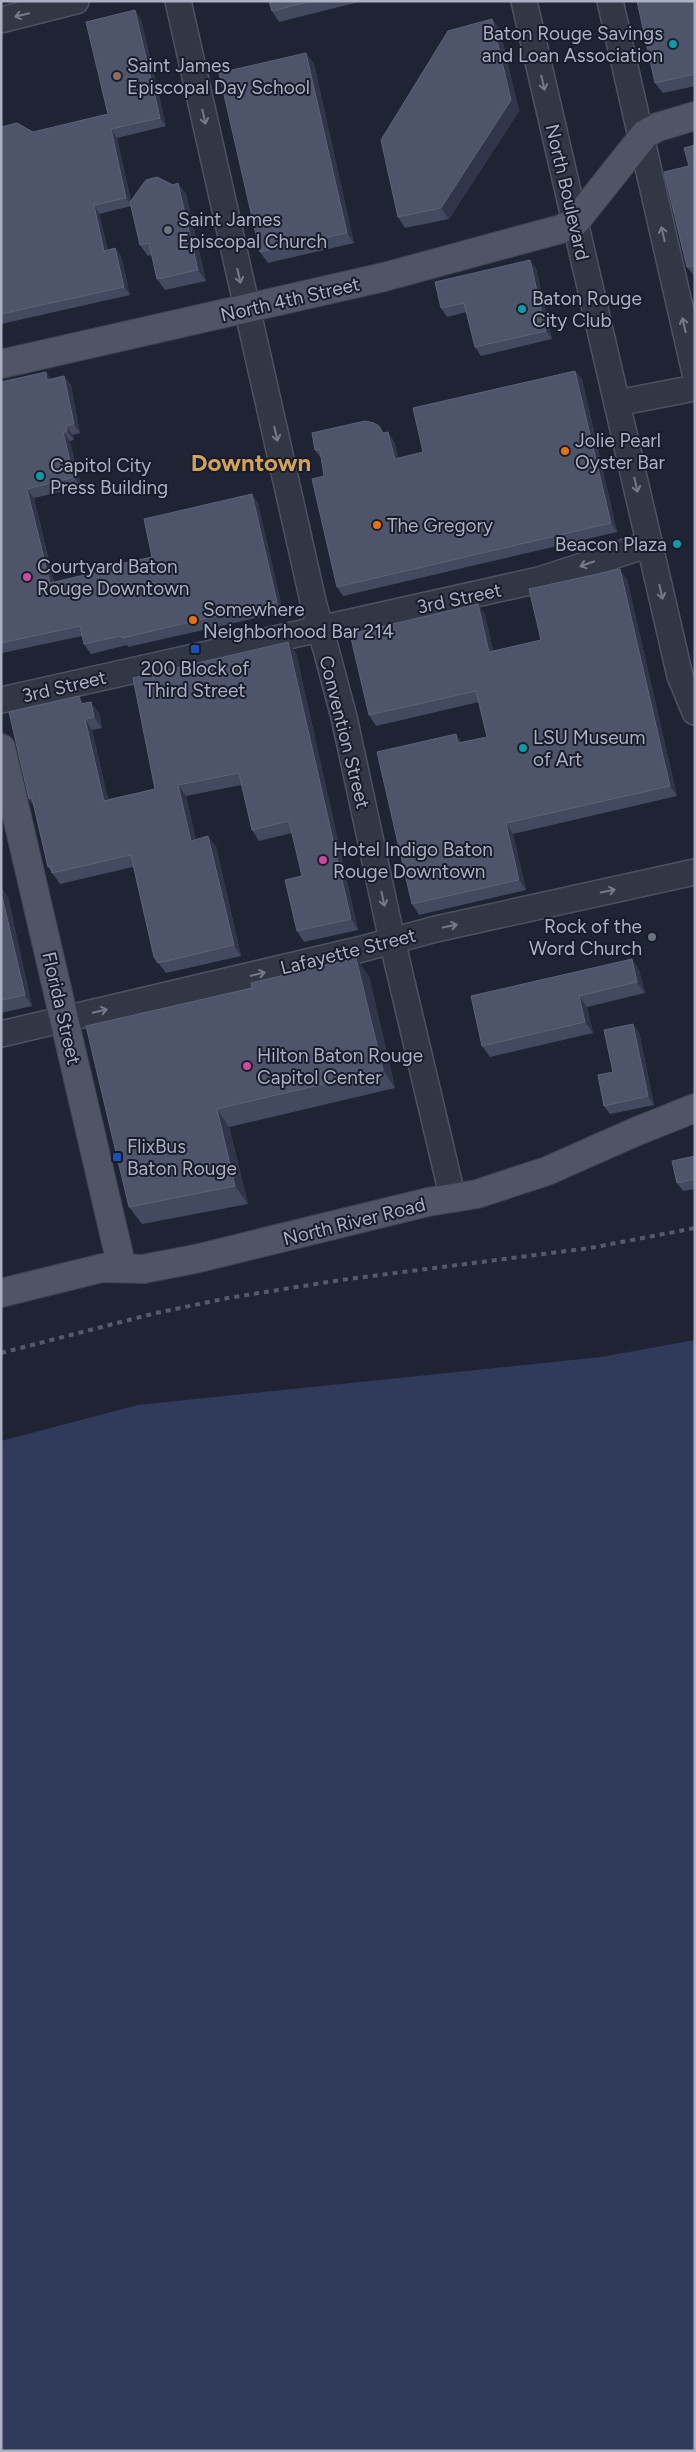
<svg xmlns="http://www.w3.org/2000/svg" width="696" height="2452" font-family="Figtree,sans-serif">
	<rect width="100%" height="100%" fill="#1f2435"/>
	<!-- water -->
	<polygon fill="#303a5b" points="695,1340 695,2451 1,2451 1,1441 138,1405 601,1357"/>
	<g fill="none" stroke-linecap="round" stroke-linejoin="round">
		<!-- minor casing -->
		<g stroke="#4d5161" stroke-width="28">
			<g id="minor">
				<polyline points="178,1 313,601 344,717 392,940 453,1199"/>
				<polyline points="524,1 680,676 695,712"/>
				<polyline points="610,1 695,373"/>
				<polyline points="1,20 76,1"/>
				<polyline points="617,403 695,388"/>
				<polyline points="1,700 539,580 650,544"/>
				<polyline points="1,1034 358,950 436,929 695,872"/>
			</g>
		</g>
		<!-- major casing -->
		<g stroke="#3c404f" stroke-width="30">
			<g id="major">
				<polyline points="1,364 384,277 561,229 575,222 645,134 658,127 695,116"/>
				<polyline points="1,748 122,1268"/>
				<polyline points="1,1293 102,1268 143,1269 195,1259 428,1202 477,1194 547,1171 635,1132 695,1108"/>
			</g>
		</g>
		<!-- minor -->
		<use href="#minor" stroke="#323746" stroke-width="25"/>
		<!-- major -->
		<use href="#major" stroke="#505566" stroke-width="28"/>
		<!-- rail -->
		<polyline stroke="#545a6d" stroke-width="4" stroke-dasharray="5 5" stroke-linecap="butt" points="1,1353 156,1313 228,1298 341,1280 590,1248 695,1228"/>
	</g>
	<!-- wall -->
	<g fill="#43495e">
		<polygon points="269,1 363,1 279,22 272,11"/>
		<polygon points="695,1 695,86 663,93 655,83"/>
		<polygon points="141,19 166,126 117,138 131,201 173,185 178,183 186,194 206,281 165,290 157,279 152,255 148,256 140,245 131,206 99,214 108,250 115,248 121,256 130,295 1,324 1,127 33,132 108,114"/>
		<polygon points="492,19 500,30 519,111 449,219 405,228 398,217"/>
		<polygon points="306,53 314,64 354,243 268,263 260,252"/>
		<polygon points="695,145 695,277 687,267 689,166"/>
		<polygon points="530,260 536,269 552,339 481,356 475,347 467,312 447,317 441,308"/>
		<polygon points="575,371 582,379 617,532 343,596 337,587 324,476 321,458 315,450 384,433 394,441 399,459 423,452"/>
		<polygon points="64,376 71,385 80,433 73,435 74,440 70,441 81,487 34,498 54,582 106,570 152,557 258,503 283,612 128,647 127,645 91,654 84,644 82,636 2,653 1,652 1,382 51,379"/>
		<polygon points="627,579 677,796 513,834 526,890 419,915 412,904 462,742 487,737 479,702 376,726 369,715 485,615 493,651 541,640"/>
		<polygon points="296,653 358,930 304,942 297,931 302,876 292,833 259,841 252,830 241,785 186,796 196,840 216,846 241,956 166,973 154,957 133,867 60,884 48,867 34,806 29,799 84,704 99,713 102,728 92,730 108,799 155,789"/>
		<polygon points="1,888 8,897 32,1006 1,1013"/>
		<polygon points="632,959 639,970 645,993 587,1007 593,1033 490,1057 482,1046"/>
		<polygon points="369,976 395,1088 229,1127 248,1204 142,1224 129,1207 86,1026"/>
		<polygon points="639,1032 654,1105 610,1114 604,1106 613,1072"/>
		<polygon points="695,1156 695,1189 683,1191 677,1183"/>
	</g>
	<!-- shaded-wall -->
	<g fill="#303549">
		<polygon points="135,10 141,19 166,126 160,118"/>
		<polygon points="492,19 500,30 519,111 449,219 441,208"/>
		<polygon points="306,53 314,64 354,243 347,233"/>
		<polygon points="111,129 117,138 132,206 126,198"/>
		<polygon points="178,183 186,194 206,281 198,270"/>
		<polygon points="94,205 99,214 110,259 104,251"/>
		<polygon points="115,248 121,256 130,295 124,287"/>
		<polygon points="530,260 536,269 552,339 546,331"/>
		<polygon points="575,371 582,379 617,532 611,523"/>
		<polygon points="46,372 52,381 47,380"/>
		<polygon points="64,376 71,385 80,433 74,424"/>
		<polygon points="66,426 73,435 74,440 67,431"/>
		<polygon points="63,432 70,441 81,487 74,477"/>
		<polygon points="388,432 394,441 401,468 395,459"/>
		<polygon points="27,489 34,498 56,593 50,583"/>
		<polygon points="252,494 258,503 283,612 277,602"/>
		<polygon points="620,569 627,579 677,796 670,786"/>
		<polygon points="478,604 485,615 496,662 489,652"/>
		<polygon points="288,642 296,653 358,930 351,919"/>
		<polygon points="79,696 86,707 81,704"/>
		<polygon points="91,702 99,713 102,728 94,717"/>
		<polygon points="85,719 92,730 111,811 104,801"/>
		<polygon points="456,734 463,744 458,743"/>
		<polygon points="178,785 186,796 199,852 191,841"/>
		<polygon points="506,823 513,834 526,890 519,880"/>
		<polygon points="208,836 216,846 241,956 234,945"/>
		<polygon points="1,888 8,897 32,1006 25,995 1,892"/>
		<polygon points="356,958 369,976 395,1088 383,1070"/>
		<polygon points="632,959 639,970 645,993 637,982"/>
		<polygon points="579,996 587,1007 593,1033 585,1022"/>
		<polygon points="633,1024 639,1032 654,1105 648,1096"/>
		<polygon points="217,1109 229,1127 248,1204 235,1186"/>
	</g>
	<!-- building -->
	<g fill="#4e5469" stroke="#5d6277">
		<polygon points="269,1 311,1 272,11"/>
		<polygon points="637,1 695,1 695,74 655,83"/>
		<polygon points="135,10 160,118 111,129 126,198 94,205 104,251 115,248 124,287 1,314 1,127 17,123 33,132 108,114 86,22"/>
		<polygon points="492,19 511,100 441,208 398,217 381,140 448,31"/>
		<polygon points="306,53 347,233 260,252 219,73"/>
		<polygon points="695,145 695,265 687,267 664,172 689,166 684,148"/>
		<polygon points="157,177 173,185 178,183 198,270 157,279 149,243 140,245 130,202 146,180"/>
		<polygon points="530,260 546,331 475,347 464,303 441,308 435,282"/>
		<polygon points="575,371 611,523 337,587 312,479 324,476 320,450 315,450 312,433 365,421 374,423 379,426 383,433 388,432 395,459 423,452 413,408"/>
		<polygon points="46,372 47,380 64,376 74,424 66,426 67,431 63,432 74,477 27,489 50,583 106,570 106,567 152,557 144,519 252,494 277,602 122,638 121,636 84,644 80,626 1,643 1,382"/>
		<polygon points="620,569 670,786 506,823 519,880 412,904 377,752 456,734 458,743 487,737 476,691 369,715 350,634 478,604 489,652 541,640 529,589"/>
		<polygon points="288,642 351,919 297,931 285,880 302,876 289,821 252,830 239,773 178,785 191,841 208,836 234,945 158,963 154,957 131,855 52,873 51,866 48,867 32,798 29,799 9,712 79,696 81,704 91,702 94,717 85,719 104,801 155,789 133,678"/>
		<polygon points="1,892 25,995 1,1000"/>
		<polygon points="356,958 383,1070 217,1109 235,1186 129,1207 86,1026 252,988 251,983"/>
		<polygon points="632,959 637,982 579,996 585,1022 482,1046 471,996"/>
		<polygon points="633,1024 648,1096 604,1106 598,1075 613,1072 604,1030"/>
		<polygon points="695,1156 695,1179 677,1183 672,1161"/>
	</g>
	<!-- one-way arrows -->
	<defs><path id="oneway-shaft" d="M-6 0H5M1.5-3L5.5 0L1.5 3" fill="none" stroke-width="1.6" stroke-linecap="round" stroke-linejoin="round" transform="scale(1.25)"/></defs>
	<g stroke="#757a8b">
		<use href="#oneway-shaft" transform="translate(22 15) rotate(166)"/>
		<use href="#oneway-shaft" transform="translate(543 83) rotate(77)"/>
		<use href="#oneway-shaft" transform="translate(204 117) rotate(77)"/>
		<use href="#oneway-shaft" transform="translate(663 234) rotate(-103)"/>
		<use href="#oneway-shaft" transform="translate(239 276) rotate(77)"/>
		<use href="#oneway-shaft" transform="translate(684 325) rotate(-103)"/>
		<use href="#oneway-shaft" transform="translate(276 434) rotate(77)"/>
		<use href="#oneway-shaft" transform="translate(636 485) rotate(77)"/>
		<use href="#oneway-shaft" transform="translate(587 564) rotate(161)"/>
		<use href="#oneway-shaft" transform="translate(661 592) rotate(77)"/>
		<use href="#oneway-shaft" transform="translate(608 891) rotate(-12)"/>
		<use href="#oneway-shaft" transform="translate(383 899) rotate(78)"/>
		<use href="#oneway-shaft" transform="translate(450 926) rotate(-12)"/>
		<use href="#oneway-shaft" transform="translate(258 974) rotate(-13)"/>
		<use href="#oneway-shaft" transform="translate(100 1011) rotate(-13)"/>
	</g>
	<!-- markers -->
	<g fill="#0f9aa8" stroke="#181c2a" stroke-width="2">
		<circle cx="673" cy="44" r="5"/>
		<circle cx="522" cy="309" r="5"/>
		<circle cx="40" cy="476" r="5"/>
		<circle cx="677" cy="544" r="5"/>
		<circle cx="523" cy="748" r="5"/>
	</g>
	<circle fill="#8d6e63" stroke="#181c2a" stroke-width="2" cx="117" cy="76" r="5"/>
	<g fill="#6b7280" stroke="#181c2a" stroke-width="2">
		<circle cx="168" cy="230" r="5"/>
		<circle cx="652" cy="937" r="5"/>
	</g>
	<g fill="#e8710a" stroke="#181c2a" stroke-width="2">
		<circle cx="565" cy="451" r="5"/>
		<circle cx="377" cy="525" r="5"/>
		<circle cx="193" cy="620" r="5"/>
	</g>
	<g fill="#d1479c" stroke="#181c2a" stroke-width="2">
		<circle cx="27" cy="577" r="5"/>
		<circle cx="323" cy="860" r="5"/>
		<circle cx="247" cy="1066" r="5"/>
	</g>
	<g fill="#1a4fb4" stroke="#181c2a" stroke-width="2">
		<rect x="190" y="644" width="10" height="10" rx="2.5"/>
		<rect x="112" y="1152" width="10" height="10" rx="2.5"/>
	</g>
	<g text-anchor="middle" stroke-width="4" stroke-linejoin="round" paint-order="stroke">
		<!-- poi labels -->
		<g font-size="19" fill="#acb0c3" stroke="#181c2a" text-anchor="start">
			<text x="663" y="40" text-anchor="end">Baton Rouge Savings<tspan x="663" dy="22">and Loan Association</tspan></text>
			<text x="127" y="72">Saint James<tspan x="127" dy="22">Episcopal Day School</tspan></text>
			<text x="178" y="226">Saint James<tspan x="178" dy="22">Episcopal Church</tspan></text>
			<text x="532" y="305">Baton Rouge<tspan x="532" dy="22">City Club</tspan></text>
			<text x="575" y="447">Jolie Pearl<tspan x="575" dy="22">Oyster Bar</tspan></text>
			<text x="50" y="472">Capitol City<tspan x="50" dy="22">Press Building</tspan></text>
			<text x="387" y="532">The Gregory</text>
			<text x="667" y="551" text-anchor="end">Beacon Plaza</text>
			<text x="37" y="573">Courtyard Baton<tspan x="37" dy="22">Rouge Downtown</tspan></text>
			<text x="203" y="616">Somewhere<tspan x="203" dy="22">Neighborhood Bar 214</tspan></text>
			<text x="195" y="675" text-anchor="middle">200 Block of<tspan x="195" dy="22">Third Street</tspan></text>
			<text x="533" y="744">LSU Museum<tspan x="533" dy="22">of Art</tspan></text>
			<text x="333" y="856">Hotel Indigo Baton<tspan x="333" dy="22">Rouge Downtown</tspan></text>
			<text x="642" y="933" text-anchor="end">Rock of the<tspan x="642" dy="22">Word Church</tspan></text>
			<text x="257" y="1062">Hilton Baton Rouge<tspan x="257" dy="22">Capitol Center</tspan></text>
			<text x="127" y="1153">FlixBus<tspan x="127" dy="22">Baton Rouge</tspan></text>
		</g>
		<!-- street labels -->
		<g font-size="19" fill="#acb0c3" stroke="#181c2a">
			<text transform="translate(568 192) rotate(77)" y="7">North Boulevard</text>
			<text transform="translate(290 299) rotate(-13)" y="7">North 4th Street</text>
			<text transform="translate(459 598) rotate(-12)" y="7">3rd Street</text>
			<text transform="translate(64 686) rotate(-13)" y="7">3rd Street</text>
			<text transform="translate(345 732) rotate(76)" y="7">Convention Street</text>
			<text transform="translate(348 951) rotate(-14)" y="7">Lafayette Street</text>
			<text transform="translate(62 1008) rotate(77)" y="7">Florida Street</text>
			<text transform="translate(354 1221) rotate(-14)" y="7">North River Road</text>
		</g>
		<!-- district labels -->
		<g font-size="24" font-weight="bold" fill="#d2a257" stroke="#181c2a">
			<text x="251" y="471">Downtown</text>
		</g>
	</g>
	<!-- border -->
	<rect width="696" height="2452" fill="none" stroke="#acb0c3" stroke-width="5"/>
</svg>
